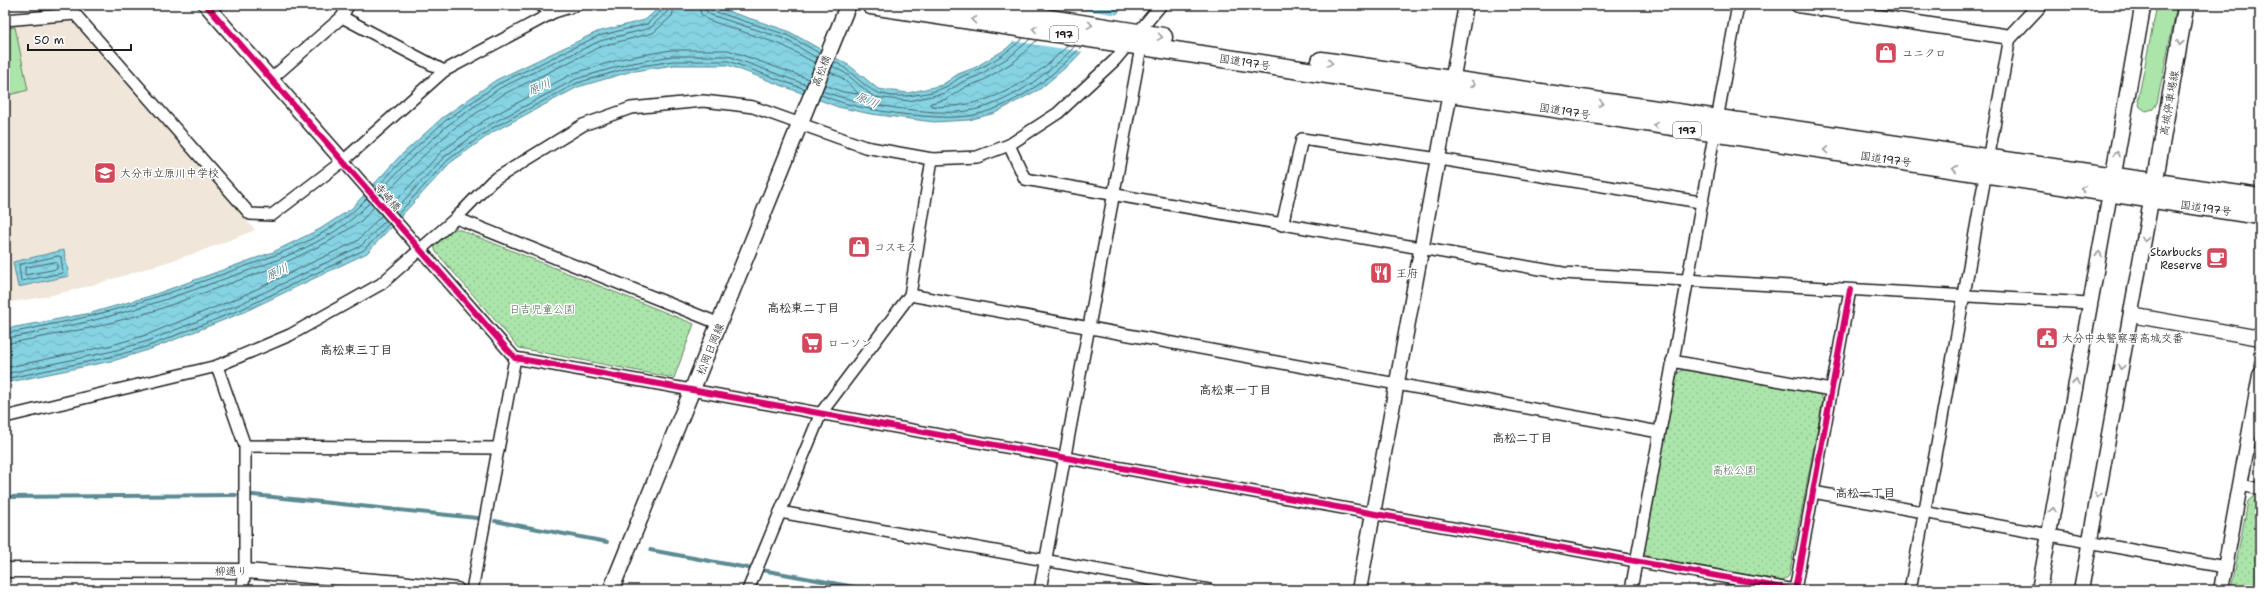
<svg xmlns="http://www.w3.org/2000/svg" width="2265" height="595" font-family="'Shantell Sans','Klee One',sans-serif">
	<defs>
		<pattern id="park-dots" width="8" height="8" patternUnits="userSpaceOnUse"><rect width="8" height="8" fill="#abe5aa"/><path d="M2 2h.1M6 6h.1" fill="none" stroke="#93c492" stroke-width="1.8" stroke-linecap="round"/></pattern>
		<pattern id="water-waves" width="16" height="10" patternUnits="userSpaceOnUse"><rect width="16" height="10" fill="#85d3e3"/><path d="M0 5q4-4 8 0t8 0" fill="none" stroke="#72b5c2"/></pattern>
	</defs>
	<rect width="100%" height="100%" fill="#fff"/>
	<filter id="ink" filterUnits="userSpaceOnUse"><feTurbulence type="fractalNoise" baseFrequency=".025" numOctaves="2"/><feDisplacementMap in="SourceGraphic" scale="8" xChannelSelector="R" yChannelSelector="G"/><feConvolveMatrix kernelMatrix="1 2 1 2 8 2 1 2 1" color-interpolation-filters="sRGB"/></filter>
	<g filter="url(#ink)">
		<!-- built -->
		<polygon fill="#f0e7da" points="68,20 75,24 255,230 199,252 97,284 44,297 5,303 5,26"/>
		<!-- green -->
		<g fill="#abe5aa" stroke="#648063">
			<polygon points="2157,5 2177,5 2157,103 2153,109 2146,111 2140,107 2138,100"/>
			<polygon points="15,27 28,90 5,96 5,29"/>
		</g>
		<!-- park -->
		<g fill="url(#park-dots)" stroke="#648063">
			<polygon points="452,229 458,229 694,324 674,378 519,348 436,252 434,246"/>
			<polygon points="1685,369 1819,393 1823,400 1789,576 1783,581 1649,557 1644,553 1676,374"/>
			<polygon points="2253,497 2260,498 2260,590 2231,590 2248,501"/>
		</g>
		<!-- water -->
		<g fill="url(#water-waves)" stroke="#5b8a93">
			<polygon points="662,5 709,5 788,31 850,66 878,89 908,93 942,85 958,74 974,68 1006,49 1053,5 1125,5 1072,62 1040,89 995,113 969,120 934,122 871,114 838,107 728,65 674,65 629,72 578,87 493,132 450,163 367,253 244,312 151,349 116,360 5,383 5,329 91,313 150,296 273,252 320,229 351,209 399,157 442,118 496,80 597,32 645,20"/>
			<polygon points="64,250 69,276 18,287 13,262"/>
		</g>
		<!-- pier -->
		<polygon fill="#fff" points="1050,5 1119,15 1084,52 1012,41"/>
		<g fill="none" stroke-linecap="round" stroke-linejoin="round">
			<!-- shore -->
			<g stroke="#46656c" stroke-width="1">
				<polyline points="699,5 701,14 708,20 782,45 815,63"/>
				<polyline points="705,5 706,11 711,15 785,39 817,58"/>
				<polyline points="710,5 713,11 787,35 819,53"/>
				<path d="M1037 40 1015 61 982 81 965 87 947 99 931 103 930 105C936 108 945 106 951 106 995 104 1038 77 1068 45"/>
				<path d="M834 61C849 69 864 87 876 92 892 100 927 95 943 88 950 86 955 80 961 77 984 67 1005 56 1023 38"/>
				<polyline points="832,66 845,73 874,97 909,101 945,93 962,82 978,76 1011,56 1030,39"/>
				<polyline points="825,85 843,92 859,94 842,78 830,72"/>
				<path d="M822 91C849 101 875 105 903 109 924 111 945 114 967 111 1006 106 1049 74 1075 46"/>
				<path d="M821 95C847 106 873 110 901 114 923 116 945 119 968 116 1010 110 1053 77 1081 47"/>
				<polyline points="376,189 402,160 445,121 498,84 598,36 647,24 663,9 664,5"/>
				<polyline points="379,192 405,164 448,125 500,88 600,41 650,28 667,12 669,5"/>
				<polyline points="383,197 410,168 452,130 504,94 602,46 653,33 672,16 675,5"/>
				<polyline points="391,206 442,151 485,120 574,73 625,58 671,50 728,50 809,79"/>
				<polyline points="395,210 445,156 489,125 576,79 627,64 672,56 728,56 807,85"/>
				<polyline points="398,214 448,160 491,129 577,83 628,68 673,61 728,61 805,89"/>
				<polygon points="59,256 61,257 63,273 21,281 19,265"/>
				<polygon points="55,262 57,263 57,269 25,275 25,268"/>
				<path d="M5 333C21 332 37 327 53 324 107 314 158 297 209 279 264 259 327 242 367 198"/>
				<path d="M5 338C21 337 37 332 53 329 107 319 158 303 210 284 265 264 329 247 370 202"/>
				<polyline points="5,344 95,327 154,311 278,266 328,242 360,222 374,207"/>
				<polyline points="5,368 112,345 146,335 238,298 357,241 382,215"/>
				<polyline points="5,374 113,351 148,341 240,304 361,246 386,220"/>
				<polyline points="5,379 115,356 149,346 242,309 364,250 389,224"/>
			</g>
			<!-- stream -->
			<g stroke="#5b8a93" stroke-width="4">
				<polyline points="253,495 477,518"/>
				<polyline points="5,497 236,495"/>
				<polyline points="495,521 607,542"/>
				<polyline points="650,550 748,568"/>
				<polyline points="762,570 871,590"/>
			</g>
			<!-- minor casing -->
			<g stroke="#1c1c1c" stroke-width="14">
				<g id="minor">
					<polyline points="540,5 554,12"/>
					<polyline points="75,14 250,214 272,215 343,161 444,71 554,12 577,5"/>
					<polyline points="342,17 444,71"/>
					<polyline points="5,20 75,14"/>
					<polyline points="271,79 342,17 348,5"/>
					<polyline points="1009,145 1025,179 1563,273 2090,303"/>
					<polyline points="343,161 515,358 1795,590 1850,290"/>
					<polyline points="456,218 720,324"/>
					<polyline points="1282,225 1302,139 1439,159 1700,202"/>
					<polyline points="910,295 1659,432"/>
					<polyline points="1672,361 1831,390"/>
					<polyline points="217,366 245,446 245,571 242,590"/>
					<polyline points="5,417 217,366 290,335 381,284 456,218 492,181 583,125 631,108 703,101 730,104 753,107 865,147 932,159 977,157 1009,145 1058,113 1115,60 1161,5"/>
					<polyline points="245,446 498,448"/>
					<polyline points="2240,485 2260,489"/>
					<polyline points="1813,492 2225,567"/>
					<polyline points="780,512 1209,590"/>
					<polyline points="472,590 515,358"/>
					<polyline points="748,590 821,413 910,295 932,159"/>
					<polyline points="1040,590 1141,47"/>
					<polyline points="1631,590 1738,5"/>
					<path d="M1910 590C1945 406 1977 222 2010 37"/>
				</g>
			</g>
			<!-- tertiary casing -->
			<g stroke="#1c1c1c" stroke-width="17">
				<g id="tertiary">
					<polyline points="206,5 343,161"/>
					<polyline points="1798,5 2010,37 2040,5"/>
					<polyline points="2131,315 2260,338"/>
					<polyline points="5,570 245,571 401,583 457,590"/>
					<polyline points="1359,590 1466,5"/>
					<polyline points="2039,590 2110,193"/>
					<polyline points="2081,590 2151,201"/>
					<polyline points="2221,590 2260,375"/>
				</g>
			</g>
			<!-- secondary casing -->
			<g stroke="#1c1c1c" stroke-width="18">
				<g id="secondary">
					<polyline points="2111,188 2143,5"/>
					<polyline points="2153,193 2186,5"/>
					<polyline points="611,590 848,5"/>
				</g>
			</g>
			<!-- trunk casing -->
			<g stroke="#1c1c1c" stroke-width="21">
				<g id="trunk">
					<polyline points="871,5 2260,215"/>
					<polyline points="961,5 1163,37"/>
					<polyline points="1321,61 2260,198"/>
				</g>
			</g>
			<!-- minor -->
			<use href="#minor" stroke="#fff" stroke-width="11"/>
			<!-- tertiary -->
			<use href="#tertiary" stroke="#fff" stroke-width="14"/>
			<!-- secondary -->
			<use href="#secondary" stroke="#fff" stroke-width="15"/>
			<!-- trunk -->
			<use href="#trunk" stroke="#fff" stroke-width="18"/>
			<!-- cycleway casing -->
			<g stroke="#fff" stroke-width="8">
				<polyline id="cycleway" points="206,5 515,358 1795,590 1850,290"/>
			</g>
			<!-- cycleway -->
			<use href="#cycleway" stroke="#d6006c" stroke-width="6"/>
		</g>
		<!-- one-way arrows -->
		<defs><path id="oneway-chevron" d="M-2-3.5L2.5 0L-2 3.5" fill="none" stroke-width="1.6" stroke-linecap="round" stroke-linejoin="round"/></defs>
		<g stroke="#999">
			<use href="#oneway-chevron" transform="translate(974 20) rotate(-172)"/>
			<use href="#oneway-chevron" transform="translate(1090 25) rotate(9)"/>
			<use href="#oneway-chevron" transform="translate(1035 29) rotate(-171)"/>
			<use href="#oneway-chevron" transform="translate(1160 37) rotate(9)"/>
			<use href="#oneway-chevron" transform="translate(2180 43) rotate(100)"/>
			<use href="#oneway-chevron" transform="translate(1330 63) rotate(9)"/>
			<use href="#oneway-chevron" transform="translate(1473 84) rotate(8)"/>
			<use href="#oneway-chevron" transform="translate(1601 103) rotate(8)"/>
			<use href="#oneway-chevron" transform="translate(1656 125) rotate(-171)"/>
			<use href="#oneway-chevron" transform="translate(1826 150) rotate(-172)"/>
			<use href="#oneway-chevron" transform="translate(2117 154) rotate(-80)"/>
			<use href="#oneway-chevron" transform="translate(1955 169) rotate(-172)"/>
			<use href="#oneway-chevron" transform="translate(2083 189) rotate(-171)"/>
			<use href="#oneway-chevron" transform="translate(2145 239) rotate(100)"/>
			<use href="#oneway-chevron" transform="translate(2099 254) rotate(-80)"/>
			<use href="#oneway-chevron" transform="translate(2121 367) rotate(100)"/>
			<use href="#oneway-chevron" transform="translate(2076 382) rotate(-80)"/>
			<use href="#oneway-chevron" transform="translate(2098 495) rotate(100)"/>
			<use href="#oneway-chevron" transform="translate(2053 510) rotate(-80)"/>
		</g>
	</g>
	<!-- icons -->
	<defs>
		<g id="shop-square" transform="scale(1.15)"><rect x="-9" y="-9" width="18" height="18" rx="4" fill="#d1495b" stroke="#fff"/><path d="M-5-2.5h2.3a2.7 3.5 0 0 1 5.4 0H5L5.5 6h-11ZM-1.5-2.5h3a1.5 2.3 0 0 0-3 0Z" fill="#fff"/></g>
		<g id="school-square" transform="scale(1.15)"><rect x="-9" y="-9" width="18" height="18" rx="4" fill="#d1495b" stroke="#fff"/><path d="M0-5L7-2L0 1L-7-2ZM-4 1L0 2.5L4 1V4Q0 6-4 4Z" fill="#fff"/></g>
		<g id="cafe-square" transform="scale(1.15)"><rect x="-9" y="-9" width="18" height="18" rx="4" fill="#d1495b" stroke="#fff"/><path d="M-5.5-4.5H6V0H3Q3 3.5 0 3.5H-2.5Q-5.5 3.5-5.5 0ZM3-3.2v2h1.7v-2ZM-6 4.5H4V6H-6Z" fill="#fff"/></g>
		<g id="restaurant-square" transform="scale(1.15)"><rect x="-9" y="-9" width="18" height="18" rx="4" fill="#d1495b" stroke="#fff"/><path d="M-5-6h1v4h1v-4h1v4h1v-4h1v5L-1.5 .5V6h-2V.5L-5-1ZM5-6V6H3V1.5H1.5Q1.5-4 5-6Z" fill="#fff"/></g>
		<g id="civic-square" transform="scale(1.15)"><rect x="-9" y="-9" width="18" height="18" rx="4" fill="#d1495b" stroke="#fff"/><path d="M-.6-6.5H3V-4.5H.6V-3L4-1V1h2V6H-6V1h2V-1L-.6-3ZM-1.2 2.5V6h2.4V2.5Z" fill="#fff"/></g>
		<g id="supermarket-square" transform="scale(1.15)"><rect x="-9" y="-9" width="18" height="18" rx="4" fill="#d1495b" stroke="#fff"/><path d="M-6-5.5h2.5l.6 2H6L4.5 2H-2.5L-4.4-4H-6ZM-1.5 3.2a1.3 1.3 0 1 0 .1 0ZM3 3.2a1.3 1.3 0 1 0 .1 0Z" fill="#fff"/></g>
	</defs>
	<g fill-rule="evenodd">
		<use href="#shop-square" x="1886" y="53"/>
		<use href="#school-square" x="105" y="173"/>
		<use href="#shop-square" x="859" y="247"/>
		<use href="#cafe-square" x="2217" y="258"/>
		<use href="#restaurant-square" x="1381" y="273"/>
		<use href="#civic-square" x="2047" y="338"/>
		<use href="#supermarket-square" x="812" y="343"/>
	</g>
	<g text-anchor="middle" stroke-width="3" stroke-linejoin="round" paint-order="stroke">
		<!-- shield labels -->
		<g fill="#fff" stroke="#606060" stroke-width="1">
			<rect x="1050" y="26" width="28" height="16" rx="3"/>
			<rect x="1673" y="122" width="28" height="16" rx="3"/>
		</g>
		<g font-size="10" font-weight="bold" fill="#1c1c1c">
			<text x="1064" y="38">197</text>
			<text x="1687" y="134">197</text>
		</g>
		<!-- poi labels -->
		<g font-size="11" fill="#1c1c1c" stroke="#fff" text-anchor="start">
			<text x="1902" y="57">ユニクロ</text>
			<text x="120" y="177">大分市立原川中学校</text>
			<text x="874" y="251">コスモス</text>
			<text x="2202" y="256" text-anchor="end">Starbucks<tspan x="2202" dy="13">Reserve</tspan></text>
			<text x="1396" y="277">王府</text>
			<text x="2062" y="342">大分中央警察署高城交番</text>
			<text x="828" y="347">ローソン</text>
		</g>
		<!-- street labels -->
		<g font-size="11" fill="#1c1c1c" stroke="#fff">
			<text transform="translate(1245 62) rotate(9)" y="4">国道197号</text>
			<text transform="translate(821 71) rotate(-69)" y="4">高松橋</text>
			<text transform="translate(2169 103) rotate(-80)" y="4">高城停車場線</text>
			<text transform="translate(1565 111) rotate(9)" y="4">国道197号</text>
			<text transform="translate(1886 159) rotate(8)" y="4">国道197号</text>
			<text transform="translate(388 197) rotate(49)" y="4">寺崎橋</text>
			<text transform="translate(2206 208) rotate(8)" y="4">国道197号</text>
			<text transform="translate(710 349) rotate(-68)" y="4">松岡日岡線</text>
			<text transform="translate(231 571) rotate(1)" y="4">柳通り</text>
		</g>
		<!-- park labels -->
		<g font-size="11" fill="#4e624e" stroke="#fff">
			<text x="542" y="313">日吉児童公園</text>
			<text x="1734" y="474">高松公園</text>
		</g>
		<!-- water labels -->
		<g font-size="12" font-style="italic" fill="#415c62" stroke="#fff">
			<text transform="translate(539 87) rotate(-24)" y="4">原川</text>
			<text transform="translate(867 100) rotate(23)" y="4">原川</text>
			<text transform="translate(277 272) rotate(-25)" y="4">原川</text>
		</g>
		<!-- neighbourhood labels -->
		<g font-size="12" font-weight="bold" fill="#1c1c1c" stroke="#fff">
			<text x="803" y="312">高松東二丁目</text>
			<text x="356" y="354">高松東三丁目</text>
			<text x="1235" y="394">高松東一丁目</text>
			<text x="1522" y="442">高松二丁目</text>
			<text x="1865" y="497">高松一丁目</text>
		</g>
	</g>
	<!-- margin -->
	<rect width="2265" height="595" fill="none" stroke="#fff" stroke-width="20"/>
	<rect x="10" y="10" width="2245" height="575" fill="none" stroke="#1c1c1c" stroke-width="1.5" filter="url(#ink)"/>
	<!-- scale -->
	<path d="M28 44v6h103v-6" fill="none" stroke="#1c1c1c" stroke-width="2"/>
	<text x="34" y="44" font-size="12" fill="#1c1c1c" stroke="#ffffff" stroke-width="3" paint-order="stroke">50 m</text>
</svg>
